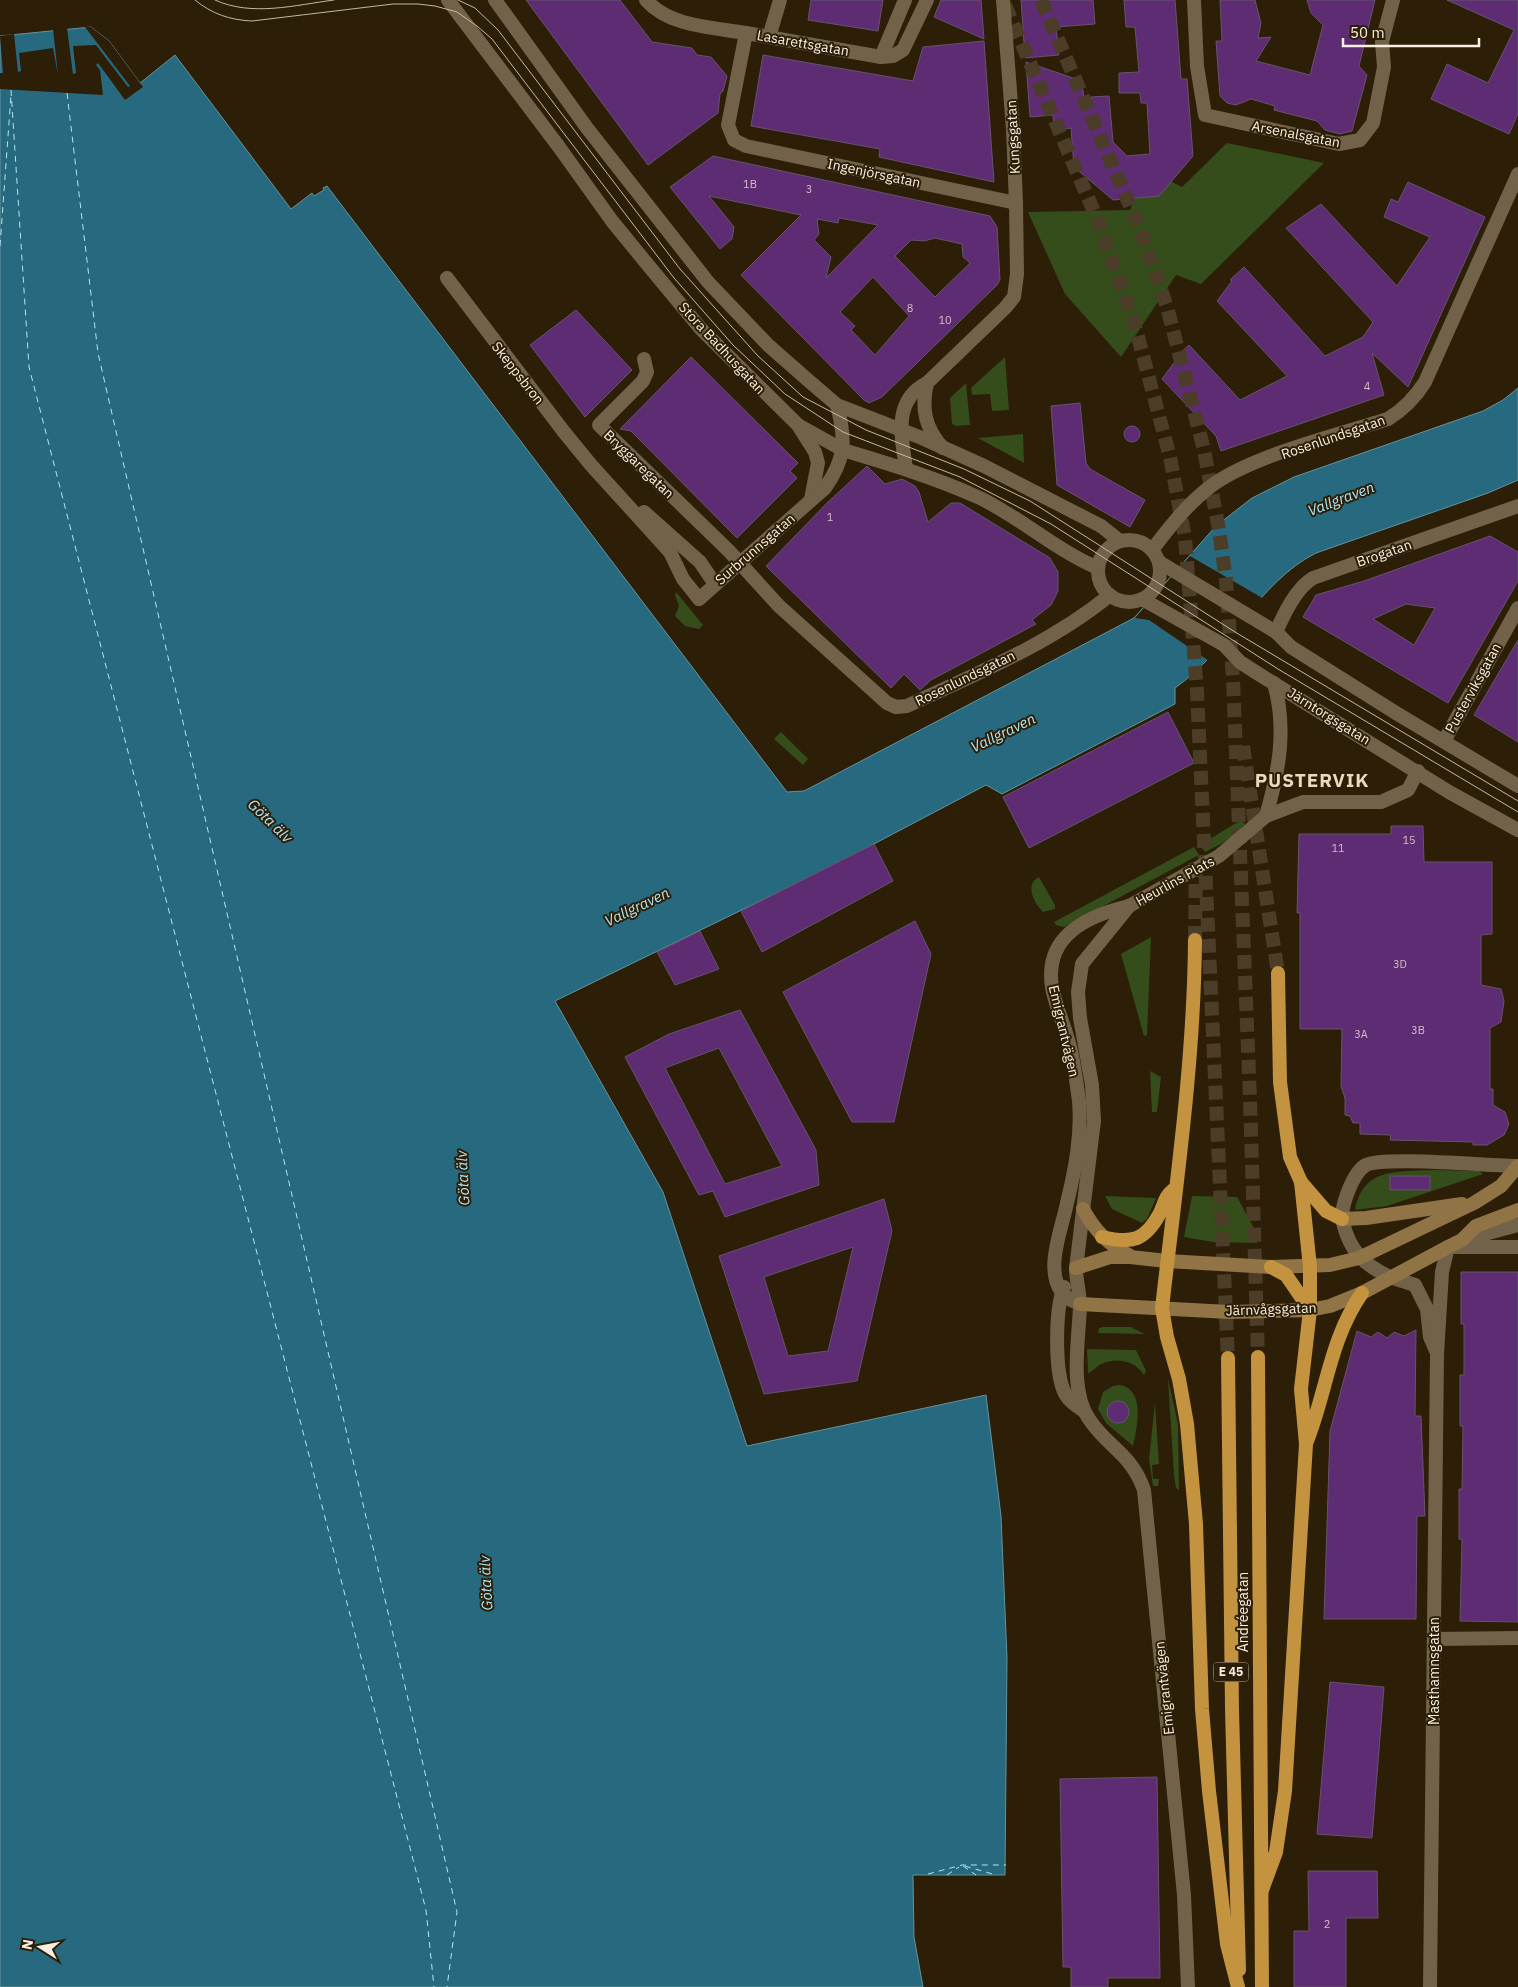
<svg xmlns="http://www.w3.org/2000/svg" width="1518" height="1987" font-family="'IBM Plex Sans',sans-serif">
	<rect width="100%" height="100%" fill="#2c1e07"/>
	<!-- green -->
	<g fill="#344d1b">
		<polygon points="1227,143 1324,163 1201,284 1176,275 1121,357 1065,294 1028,212 1130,210 1135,197 1170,181 1182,187"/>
		<polygon points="1005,357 1009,410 992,411 990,394 972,395 971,388"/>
		<polygon points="966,383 970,425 956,426 952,424 950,398"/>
		<polygon points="1023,434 1024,463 978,438"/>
		<polygon points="676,592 703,625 699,629 685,626 675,616 679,606 675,595"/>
		<polygon points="781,732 808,759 803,765 774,739"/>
		<path d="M1241 820 1245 824C1234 837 1220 845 1205 852L1200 845Z"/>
		<polygon points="1194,847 1199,855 1064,927 1056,925 1054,922"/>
		<path d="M1039 877 1055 905V909L1043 912C1034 903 1024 884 1039 877Z"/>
		<polygon points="1151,937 1147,1035 1144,1036 1121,954"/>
		<polygon points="1150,1071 1161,1077 1157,1112 1152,1112"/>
		<path d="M1432 1170 1479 1171 1483 1174 1387 1206 1355 1210C1363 1167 1397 1172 1432 1170Z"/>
		<polygon points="1105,1196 1156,1198 1147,1219 1142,1223 1112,1209"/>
		<polygon points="1192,1196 1237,1197 1255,1230 1257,1243 1213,1242 1184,1237"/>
		<polygon points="1103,1327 1131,1327 1144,1334 1098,1333 1099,1328"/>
		<path d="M1087 1349 1136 1350 1146 1371 1144 1375C1135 1360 1116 1357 1101 1364 1096 1367 1092 1372 1088 1373Z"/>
		<polygon points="1168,1379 1178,1424 1179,1490 1176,1488 1174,1475"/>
		<path d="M1120 1385C1146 1390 1137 1428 1133 1446L1106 1423 1098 1409 1103 1392 1113 1386Z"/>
		<polygon points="1155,1403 1159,1464 1152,1465 1153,1479 1159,1479 1158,1486 1153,1486 1149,1459"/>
	</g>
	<!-- water -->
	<path fill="#276a7f" stroke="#66929c" d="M91 27 109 41 140 83 175 55 291 209 312 193 314 196 324 190 323 188 327 186 787 792 804 791 1134 618 1216 526 1252 498 1294 477 1483 411 1503 400 1518 388V480L1488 493 1316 553C1260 581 1227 652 1175 688V704L1002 794 986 785 832 866 555 1001 663 1192 747 1446 986 1395 1001 1516 1007 1658 1005 1875H913L914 1937 923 1987H0V36Z"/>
	<!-- pier -->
	<g fill="#2c1e07">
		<polygon points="85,27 91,27 109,41 143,87 125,100 98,63 96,65 100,70 103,95 0,89 0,69 0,73 3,73 0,36 14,34 18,72 21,71 19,53 53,48 58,75 53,29 67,28 73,74 76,73 73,46 96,45 128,87 130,86"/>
		<polygon points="1190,556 1264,599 1209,661 1149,620 1135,618"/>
	</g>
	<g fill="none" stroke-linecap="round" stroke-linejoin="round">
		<!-- ferry -->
		<g stroke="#afe5f9" stroke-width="1" stroke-dasharray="6 5" stroke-linecap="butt">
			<polyline points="11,90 29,367 426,1910 434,1987"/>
			<polyline points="67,93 98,353 457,1912 447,1987"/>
			<polyline points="0,246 11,95"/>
			<polyline points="963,1866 976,1875"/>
			<polyline points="965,1866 996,1875"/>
			<polyline points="928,1874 962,1865 1006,1865"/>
			<polyline points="947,1875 959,1867"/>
		</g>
	</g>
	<!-- building -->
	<g fill="#5e2c72" stroke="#65546c" fill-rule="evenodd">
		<polygon points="526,0 620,0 652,42 692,48 697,55 711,57 727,76 723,91 720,94 718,113 648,165"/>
		<polygon points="811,0 883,0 878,31 808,20"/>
		<polygon points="941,0 981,0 984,39 934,17"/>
		<polygon points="1021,0 1093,0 1095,24 1056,27 1059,55 1025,58"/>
		<polygon points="1124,0 1175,0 1181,79 1187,79 1193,156 1159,196 1113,200 1074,167 1071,128 1054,130 1053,115 1030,117 1026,62 1076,79 1083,90 1084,98 1088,97 1092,104 1091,97 1109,96 1113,142 1127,156 1150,154 1147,103 1141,103 1140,93 1119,93 1119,73 1139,72 1135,27 1126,27"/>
		<polygon points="1220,0 1255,0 1261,23 1258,38 1271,37 1256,61 1310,75 1323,25 1311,13 1307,0 1375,0 1359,66 1367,75 1352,131 1340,134 1325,130 1317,121 1274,110 1275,106 1251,99 1236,105 1227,103 1220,96 1216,41 1222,41"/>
		<polygon points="1447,0 1518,0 1518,114 1509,134 1431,99 1447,64 1488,83 1514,30"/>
		<polygon points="984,41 994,182 879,157 880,149 751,126 763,55 913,81 923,47"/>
		<path d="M713 156 990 216 997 227 1000 280 997 285 882 397 869 403 864 400 741 275 801 215 709 196 734 227 732 239 720 249 670 187ZM839 218 878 225 826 278 831 257 814 240 819 234 817 219 838 223ZM935 238 962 244 963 257 970 263 935 297 895 256 911 240 924 241ZM873 277 909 316 875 355 851 330 855 326 840 312Z"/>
		<polygon points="1408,182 1485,217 1408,387 1372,353 1384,395 1221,451 1216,436 1162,379 1176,360 1175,358 1189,345 1240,400 1287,376 1217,301 1232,281 1230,280 1244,267 1325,356 1363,337 1373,322 1286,228 1321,204 1397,286 1430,237 1384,217 1391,199 1398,202"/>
		<polygon points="576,310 632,370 585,417 530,345"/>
		<polygon points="691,357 798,463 790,471 797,478 737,538 631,431 620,429"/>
		<polygon points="1080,403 1086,463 1090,469 1145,500 1130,527 1057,485 1051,406"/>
		<circle cx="1132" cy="434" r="8"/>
		<polygon points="867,466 885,484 902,479 915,486 919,492 928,522 951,503 960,503 1050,558 1058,572 1058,591 1051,605 1032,620 1036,624 931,680 920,690 904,674 891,688 766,566 827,503"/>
		<path d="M1490 536 1518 552V581L1448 703 1303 617 1316 595 1364 581ZM1406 604 1435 608 1414 645 1373 619Z"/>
		<polygon points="1518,640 1518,742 1474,715"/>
		<polygon points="1168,712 1194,763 1029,848 1003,797"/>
		<polygon points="1391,826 1423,826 1424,862 1492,862 1492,934 1481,935 1481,985 1501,989 1504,1001 1501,1022 1490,1028 1490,1089 1493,1089 1493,1105 1505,1112 1509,1124 1504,1135 1487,1145 1473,1145 1473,1142 1390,1140 1391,1135 1360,1134 1360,1123 1353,1123 1350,1116 1345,1115 1345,1098 1341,1086 1342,1029 1300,1029 1300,913 1297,913 1299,834 1391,834"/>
		<polygon points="874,844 893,881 762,952 741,911"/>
		<polygon points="915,921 931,954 894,1122 852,1122 783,992"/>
		<polygon points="700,931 719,969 675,985 657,952"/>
		<path d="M740 1010 816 1150 819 1185 725 1217 713 1191 699 1195 625 1057 669 1034ZM719 1048 782 1166 725 1184 665 1068Z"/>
		<rect x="1390" y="1176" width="40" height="14"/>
		<path d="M884 1199 892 1231 857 1381 764 1394 719 1256ZM853 1247 828 1351 788 1356 764 1277Z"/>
		<polygon points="1461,1272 1518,1272 1518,1622 1460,1621 1462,1540 1459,1539 1459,1489 1462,1489 1463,1426 1460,1426 1460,1375 1464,1375 1464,1324 1461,1324"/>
		<polygon points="1416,1330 1415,1416 1421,1416 1425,1516 1417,1516 1416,1619 1324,1619 1330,1431 1357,1331 1371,1337 1378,1332 1387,1338 1394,1332 1404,1336"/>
		<circle cx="1118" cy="1412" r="11"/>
		<polygon points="1330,1682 1384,1687 1372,1838 1317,1834"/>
		<polygon points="1157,1777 1160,1978 1108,1978 1108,1987 1071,1987 1071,1967 1063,1967 1060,1779"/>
		<polygon points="1308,1871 1377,1871 1378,1918 1346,1918 1346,1987 1294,1987 1294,1931 1309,1931"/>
	</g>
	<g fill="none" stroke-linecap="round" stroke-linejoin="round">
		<!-- trunk-tunnel -->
		<g stroke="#4b3d28" stroke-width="14" stroke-dasharray="14 7" stroke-linecap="butt">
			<polyline points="1041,0 1140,229 1167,307 1204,450 1219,530 1226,580 1233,679 1250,1099 1258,1357"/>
			<polyline points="1005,5 1098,221 1134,322 1170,457 1185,538 1197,691 1228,1358"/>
			<polyline points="1243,746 1278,973"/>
			<polyline points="1195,940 1196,859"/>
		</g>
		<!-- minor -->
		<g stroke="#73624a" stroke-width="14">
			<path d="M646 0C670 27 712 27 746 33"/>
			<polyline points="927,0 903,50 893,56 881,57 746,33 728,125 734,140 746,146 1016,203"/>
			<polyline points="1194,0 1197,66 1205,115 1339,144 1360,140 1373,123 1384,67 1382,42 1393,0"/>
			<polyline points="769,37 780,0"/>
			<polyline points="881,57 905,0"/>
			<polyline points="447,278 564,432 591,465 670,552 683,579 699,599"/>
			<path d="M644 359 647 372 643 381 599 425 729 551 779 606 887 703 896 707 907 706C976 674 1050 644 1110 595"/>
			<path d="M927 383C921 409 925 428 943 448"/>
			<polyline points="798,425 843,450"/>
			<path d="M906 468C901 436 893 400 927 383L1005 308 1014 297 1017 274 1016 203 1013 129 1003 0"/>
			<polyline points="644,512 700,562 715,584"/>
			<circle cx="1129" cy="571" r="31"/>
			<path d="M1152 550C1168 529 1185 507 1206 490 1245 457 1338 435 1388 419 1404 409 1415 398 1425 382L1518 174"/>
			<polyline points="1159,562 1276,632 1291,647 1396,713 1518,786"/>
			<polyline points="1142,599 1224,645 1240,662 1257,673 1449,792 1518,830"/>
			<path d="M1276 632C1284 614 1296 588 1313 578L1518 506"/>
			<polyline points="1444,741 1518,608"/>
			<path d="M1266 816C1279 771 1287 729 1274 683"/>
			<polyline points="1129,906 1219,856 1266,816 1303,802 1381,802 1408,790 1418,771"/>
			<polyline points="1390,1277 1415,1285 1427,1309 1430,1337 1437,1353"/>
			<polyline points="1434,1639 1518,1638"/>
			<polyline points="1430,1987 1437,1354 1442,1272 1448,1247"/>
		</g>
		<!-- tertiary -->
		<g stroke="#73624a" stroke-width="14">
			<polyline points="448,0 559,147 612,221 643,259 701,329 798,425 815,452 818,463 811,499"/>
			<polyline points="495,0 587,128 708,282 768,345 809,381 837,405 922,438 984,466 1101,526 1120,541"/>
			<path d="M843 450C890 464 936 478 980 498 1021 518 1056 550 1098 568"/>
			<path d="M699 599 825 488C846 458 846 440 837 405"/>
			<path d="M1129 906 1082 964 1078 992 1080 1018 1092 1085 1094 1121 1076 1268C1076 1281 1080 1293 1080 1306 1079 1339 1069 1390 1089 1419 1108 1448 1131 1453 1144 1490L1184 1895 1188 1987"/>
			<polyline points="1462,1240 1518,1225"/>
			<polyline points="1448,1247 1518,1247"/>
			<path d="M1390 1277C1364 1265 1350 1251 1343 1223 1339 1209 1353 1172 1366 1165 1385 1156 1490 1166 1518 1166"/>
			<path d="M1064 1287C1055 1309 1055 1367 1063 1389 1067 1400 1075 1405 1084 1411"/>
			<path d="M1080 1304C1073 1301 1065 1298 1061 1291 1045 1268 1062 1228 1067 1203 1075 1170 1082 1135 1079 1101 1077 1086 1075 1070 1072 1056 1068 1032 1056 1010 1052 987 1044 936 1086 916 1129 906"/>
		</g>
		<!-- secondary -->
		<g stroke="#917446" stroke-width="14">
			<path d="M1083 1209C1095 1231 1108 1244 1130 1256"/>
			<polyline points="1342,1219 1366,1218 1462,1204"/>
			<polyline points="1076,1268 1110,1257 1130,1257 1167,1261 1271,1267 1330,1265 1359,1258 1474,1203 1501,1186 1518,1166"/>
			<polyline points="1080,1304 1229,1312 1310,1310 1330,1306 1362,1293 1448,1247 1462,1240 1476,1226 1518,1210"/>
		</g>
		<!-- trunk -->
		<g stroke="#c3933f" stroke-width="14">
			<path d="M1195 940C1194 1064 1176 1185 1162 1308L1167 1337 1179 1379 1187 1424 1196 1524 1202 1709 1209 1791 1227 1944 1238 1987"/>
			<polyline points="1301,1182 1326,1211 1342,1219"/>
			<path d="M1102 1237C1132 1244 1145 1241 1160 1213 1164 1205 1165 1196 1173 1190"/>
			<polyline points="1271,1267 1286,1275 1310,1310"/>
			<polyline points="1258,1357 1262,1987"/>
			<polyline points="1228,1358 1232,1709 1239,1970"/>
			<path d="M1307 1441C1327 1390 1330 1339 1362 1293"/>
			<polyline points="1262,1890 1276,1852 1285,1791 1306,1444 1301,1389 1310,1310 1310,1267 1301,1182 1290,1157 1280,1082 1278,973"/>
		</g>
		<!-- tram -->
		<g stroke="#c3b9a9" stroke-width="1">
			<path d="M195 0C212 14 230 20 252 21L393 4H418L435 6 457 12 477 26 492 39 674 278 733 345 785 394 843 432 960 477 1051 524 1278 669 1518 812"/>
			<path d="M215 0C252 17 295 5 334 0"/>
			<polyline points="458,0 475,8 498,30 680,269 758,356 803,397 866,430 964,469 1030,501 1235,632 1518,801"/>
		</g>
	</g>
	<g text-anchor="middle" stroke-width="4" stroke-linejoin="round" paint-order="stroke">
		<!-- number labels -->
		<g font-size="11" fill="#d2bec5">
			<text x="750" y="188">1B</text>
			<text x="809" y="193">3</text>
			<text x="910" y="312">8</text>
			<text x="945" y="324">10</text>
			<text x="1367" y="390">4</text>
			<text x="830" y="521">1</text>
			<text x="1409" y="844">15</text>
			<text x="1338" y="852">11</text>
			<text x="1400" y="968">3D</text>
			<text x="1418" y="1034">3B</text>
			<text x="1361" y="1038">3A</text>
			<text x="1327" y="1928">2</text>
		</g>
		<!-- shield labels -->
		<rect fill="#2c1e07" stroke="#bbb0a0" stroke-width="1" x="1213.5" y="1662.5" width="35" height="19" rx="4"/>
		<g font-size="12" font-weight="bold" fill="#f8efe1">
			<text x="1231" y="1676">E 45</text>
		</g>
		<!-- street labels -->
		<g font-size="14" fill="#f8efe1" stroke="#2c1e07">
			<text transform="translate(803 43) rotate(10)" y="5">Lasarettsgatan</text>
			<text transform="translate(1296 134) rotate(11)" y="5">Arsenalsgatan</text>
			<text transform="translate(1013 137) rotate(-93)" y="5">Kungsgatan</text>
			<text transform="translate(874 173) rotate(12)" y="5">Ingenjörsgatan</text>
			<text transform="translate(722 348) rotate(47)" y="5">Stora Badhusgatan</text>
			<text transform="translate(518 373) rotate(52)" y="5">Skeppsbron</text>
			<text transform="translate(1333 437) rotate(-19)" y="5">Rosenlundsgatan</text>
			<text transform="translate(639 464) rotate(44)" y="5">Bryggaregatan</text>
			<text transform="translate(755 549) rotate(-41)" y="5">Surbrunnsgatan</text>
			<text transform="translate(1384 553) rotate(-19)" y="5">Brogatan</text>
			<text transform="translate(965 678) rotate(-26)" y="5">Rosenlundsgatan</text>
			<text transform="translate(1473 688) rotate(-61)" y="5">Pusterviksgatan</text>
			<text transform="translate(1329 716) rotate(32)" y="5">Järntorgsgatan</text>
			<text transform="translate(1175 881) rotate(-29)" y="5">Heurlins Plats</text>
			<text transform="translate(1064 1031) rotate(77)" y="5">Emigrantvägen</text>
			<text transform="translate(1271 1309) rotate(-2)" y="5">Järnvågsgatan</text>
			<text transform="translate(1243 1612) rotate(-90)" y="5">Andréegatan</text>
			<text transform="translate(1434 1671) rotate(-90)" y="5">Masthamnsgatan</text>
			<text transform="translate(1164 1688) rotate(-96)" y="5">Emigrantvägen</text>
		</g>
		<!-- water labels -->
		<g font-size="15" font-style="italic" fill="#afe5f9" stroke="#2c1e07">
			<text transform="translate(1341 499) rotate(-21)" y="5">Vallgraven</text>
			<text transform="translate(1003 733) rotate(-26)" y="5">Vallgraven</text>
			<text transform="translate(270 821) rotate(44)" y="5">Göta älv</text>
			<text transform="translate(637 907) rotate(-26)" y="5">Vallgraven</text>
			<text transform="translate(463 1178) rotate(-93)" y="5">Göta älv</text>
			<text transform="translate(486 1583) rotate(-93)" y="5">Göta älv</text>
		</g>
		<!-- district labels -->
		<g font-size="19" font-weight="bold" letter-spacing="1" fill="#ecd9be" stroke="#2c1e07">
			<text x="1312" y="787">PUSTERVIK</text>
		</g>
	</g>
	<!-- north arrow -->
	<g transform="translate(40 1947) rotate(281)" stroke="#2c1e07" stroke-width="4" paint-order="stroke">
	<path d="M0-4L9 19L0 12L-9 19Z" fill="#f8efe1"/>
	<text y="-8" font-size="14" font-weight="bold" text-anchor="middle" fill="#f8efe1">N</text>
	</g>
	<!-- scale -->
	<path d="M1343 38v8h136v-8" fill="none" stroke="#f8efe1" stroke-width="2.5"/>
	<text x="1350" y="38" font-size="15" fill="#f8efe1" stroke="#2c1e07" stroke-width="4" paint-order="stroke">50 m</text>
</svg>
